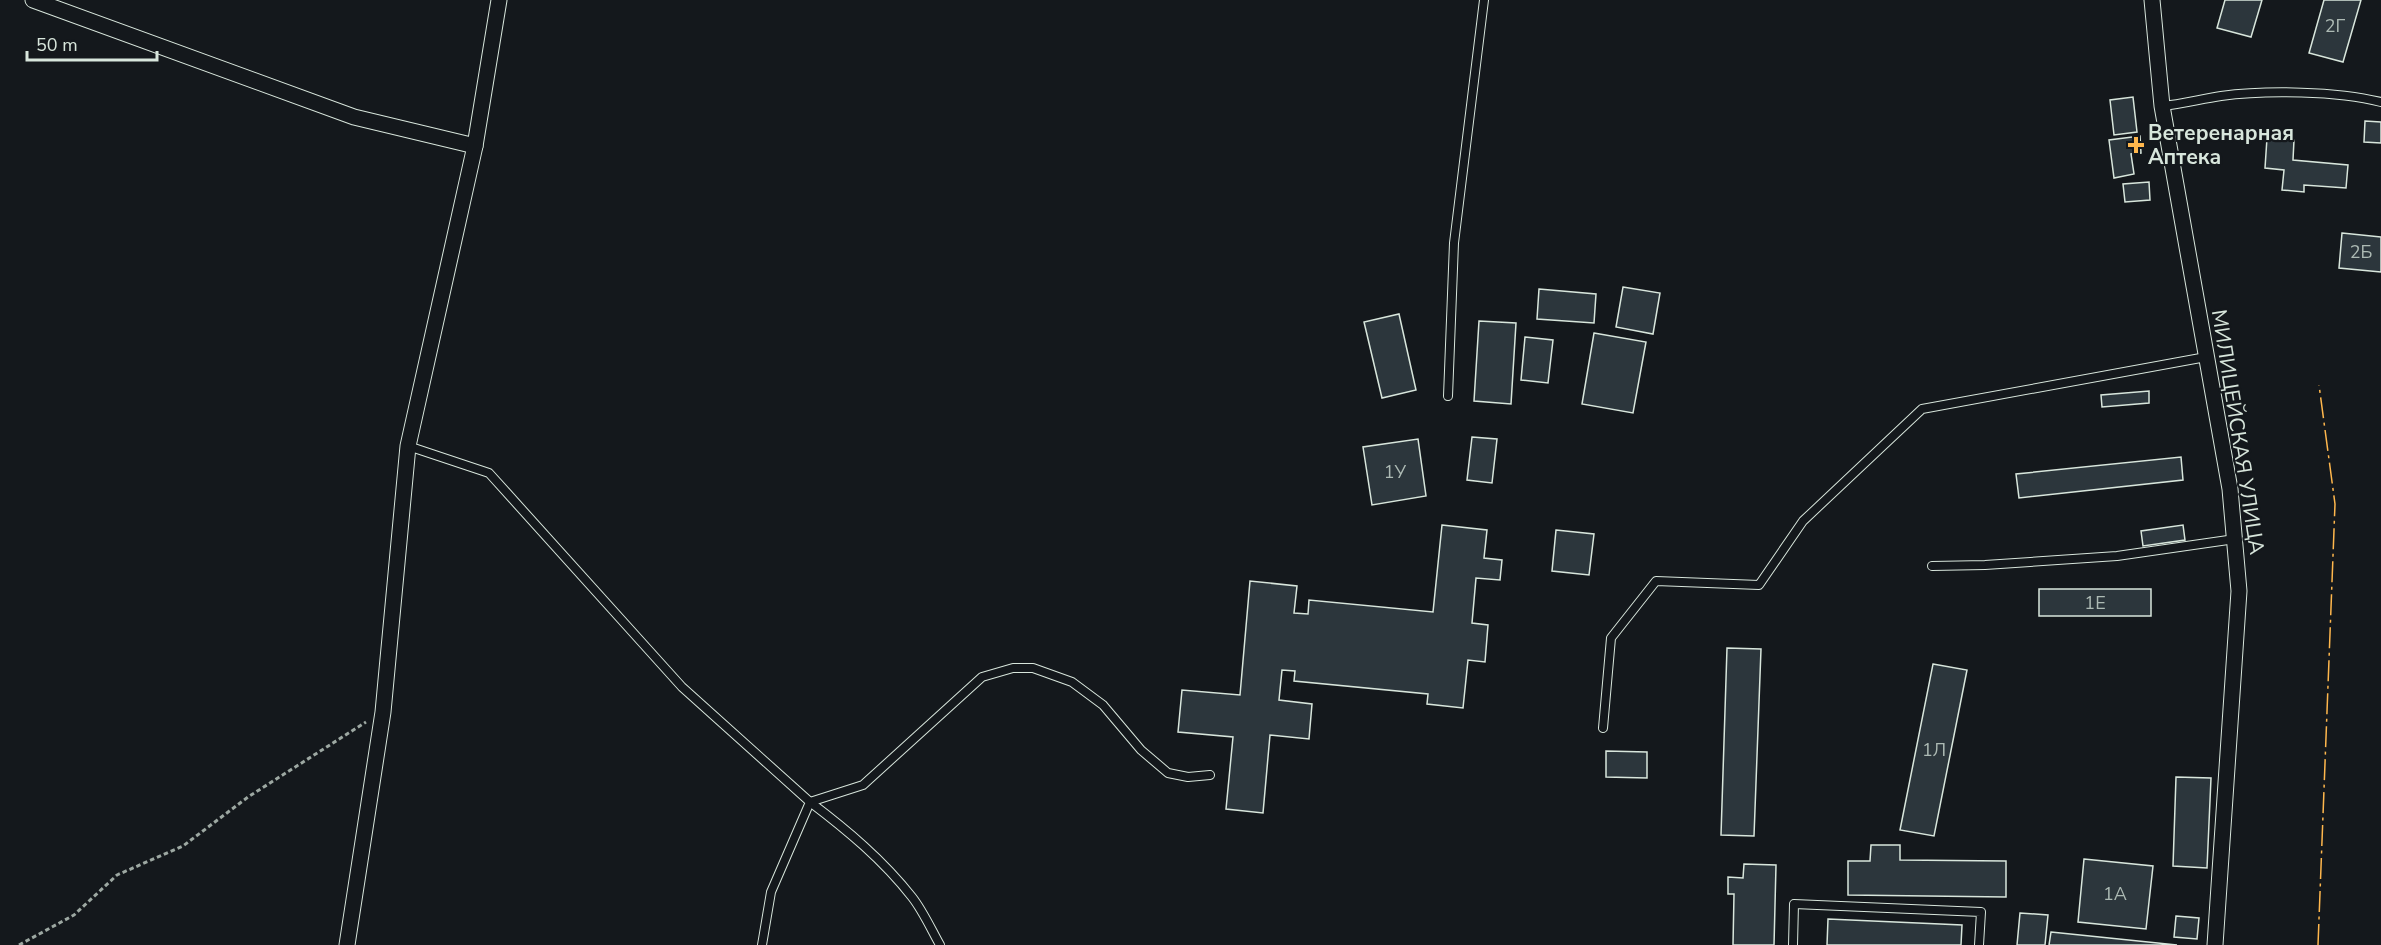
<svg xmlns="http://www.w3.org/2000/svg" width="2381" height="945" font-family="'Nunito Sans',sans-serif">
	<rect width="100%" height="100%" fill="#14181c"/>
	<!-- building -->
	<g fill="#2c363c" stroke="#d8e6dc" stroke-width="1.5">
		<polygon points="2225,0 2262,0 2251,37 2217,28"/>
		<polygon points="2324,0 2361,0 2343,62 2309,53"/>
		<polygon points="2133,97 2137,132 2114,135 2110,100"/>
		<polygon points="2365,121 2381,122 2381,143 2364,142"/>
		<polygon points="2140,136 2141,153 2131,154 2134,174 2114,178 2109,140"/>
		<polygon points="2267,138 2294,140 2293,160 2348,165 2346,188 2304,185 2304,192 2282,190 2284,170 2265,168"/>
		<polygon points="2149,182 2150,200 2125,202 2123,184"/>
		<polygon points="2342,233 2381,237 2381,272 2339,268"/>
		<polygon points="1623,287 1660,293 1653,334 1616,327"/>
		<polygon points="1539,289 1596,294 1594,323 1537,319"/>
		<polygon points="1399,314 1416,390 1382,398 1364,322"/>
		<polygon points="1479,321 1516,323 1511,404 1474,401"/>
		<polygon points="1594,333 1646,342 1633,413 1582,404"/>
		<polygon points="1525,337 1553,340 1548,383 1521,380"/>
		<polygon points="2149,391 2149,403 2102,407 2101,395"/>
		<polygon points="1472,437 1497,439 1492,483 1467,480"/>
		<polygon points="1418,439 1426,496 1372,505 1363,447"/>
		<polygon points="2181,457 2183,480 2019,498 2016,474"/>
		<polygon points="1442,525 1487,530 1484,558 1502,560 1500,580 1476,578 1472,623 1488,625 1485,662 1468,660 1463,708 1427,704 1428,694 1294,681 1295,671 1282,670 1279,700 1312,704 1309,739 1270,735 1263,813 1226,809 1233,737 1178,732 1182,690 1240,695 1250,581 1297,586 1294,613 1308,614 1309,600 1433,612"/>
		<polygon points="2183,525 2185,540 2143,546 2141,531"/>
		<polygon points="1556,530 1594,534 1589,575 1552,571"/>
		<rect x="2039" y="589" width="112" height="27"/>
		<polygon points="1727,648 1761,649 1754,836 1721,835"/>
		<polygon points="1933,664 1967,670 1934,836 1900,830"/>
		<polygon points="1606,751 1647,752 1647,778 1606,777"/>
		<polygon points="2176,777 2211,778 2207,868 2173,866"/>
		<polygon points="1871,845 1900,845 1900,860 2006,861 2006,897 1848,895 1848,861 1870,861"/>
		<polygon points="2084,859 2153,866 2146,929 2078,922"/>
		<polygon points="1744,864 1776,865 1774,945 1733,945 1734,894 1728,894 1728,877 1743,878"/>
		<polygon points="2020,913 2048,915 2045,945 2017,945"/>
		<polygon points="2176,916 2199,918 2197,939 2174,937"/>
		<polygon points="1828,919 1962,925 1961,945 1827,945"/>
		<polygon points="2051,932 2177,945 2049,945"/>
	</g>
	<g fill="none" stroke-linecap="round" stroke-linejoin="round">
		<!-- lane casing -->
		<g stroke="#d8e6dc" stroke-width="10">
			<g id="lane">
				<path d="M2162 106C2182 104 2201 99 2221 96 2266 90 2337 91 2381 102"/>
				<polyline points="1448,396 1454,243 1484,0"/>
				<polyline points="408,446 489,473 682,687 810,802 771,892 762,945"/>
				<polyline points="1932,566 1985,565 2117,556 2235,539"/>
				<polyline points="1603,728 1611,638 1656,581 1759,585 1803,521 1922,409 2206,357"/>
				<polyline points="810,802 863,785 982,677 1013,668 1033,668 1072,682 1103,705 1141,750 1168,773 1188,777 1210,775"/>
				<path d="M810 802C847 830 883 860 912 897 923 911 931 929 940 945"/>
				<polyline points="1793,945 1794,904 1981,912 1979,945"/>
			</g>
		</g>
		<!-- street casing -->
		<g stroke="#d8e6dc" stroke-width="17">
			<g id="street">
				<polyline points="33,0 354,117 475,146"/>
				<polyline points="2152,0 2162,106 2230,489 2239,591 2215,945"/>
				<polyline points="347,945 383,712 408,446 475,146 499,0"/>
			</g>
		</g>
		<!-- path -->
		<polyline stroke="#9da8a2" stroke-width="3" stroke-dasharray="4.5 3" stroke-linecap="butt" points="19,945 74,915 117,875 183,846 248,797 366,722"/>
		<!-- lane -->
		<use href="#lane" stroke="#14181c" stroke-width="8"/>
		<!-- street -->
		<use href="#street" stroke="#14181c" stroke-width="15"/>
		<!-- power -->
		<polyline stroke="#ffb74d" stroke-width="1.5" stroke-dasharray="21 4.5 3 4.5" stroke-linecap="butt" points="2318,945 2335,504 2319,385"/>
	</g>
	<!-- markers -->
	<path fill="#ffb74d" stroke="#14181c" stroke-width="2" d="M2133 136h6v6h6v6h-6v6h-6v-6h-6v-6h6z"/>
	<g text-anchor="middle" stroke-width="4.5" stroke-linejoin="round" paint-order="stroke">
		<!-- number labels -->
		<g font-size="18" fill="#adbab4">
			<text x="2335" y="32">2Г</text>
			<text x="2361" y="258">2Б</text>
			<text x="1395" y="478">1У</text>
			<text x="2095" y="609">1Е</text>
			<text x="1934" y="756">1Л</text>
			<text x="2115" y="900">1А</text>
		</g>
		<!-- poi labels -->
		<g font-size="21" font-weight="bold" fill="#d8e6dc" stroke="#14181c" text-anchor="start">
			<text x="2148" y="140">Ветеренарная<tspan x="2148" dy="24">Аптека</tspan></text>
		</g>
		<!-- street labels -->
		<g font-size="21" fill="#d8e6dc" stroke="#14181c">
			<text transform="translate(2238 432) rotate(81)" y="7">МИЛИЦЕЙСКАЯ УЛИЦА</text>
		</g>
	</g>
	<!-- scale -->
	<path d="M27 51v9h130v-9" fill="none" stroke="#d8e6dc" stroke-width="3"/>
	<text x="36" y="51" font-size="18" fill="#d8e6dc" stroke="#14181c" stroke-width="4.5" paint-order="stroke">50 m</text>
</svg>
